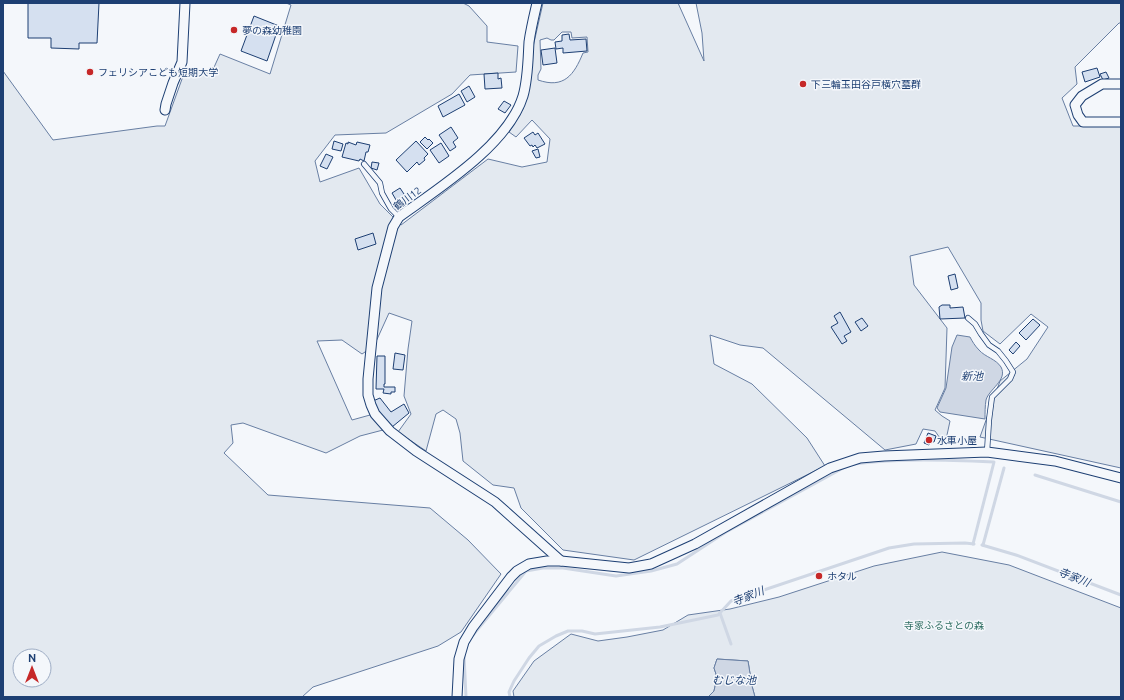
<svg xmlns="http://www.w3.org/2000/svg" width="1124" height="700" font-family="Ubuntu,'Noto Sans JP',sans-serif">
	<rect width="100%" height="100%" fill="#f4f7fb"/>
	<!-- green -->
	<g fill="#e3e9f0" stroke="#687fa3" fill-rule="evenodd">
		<path d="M286 3H463L469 6 487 26V42L518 46 516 72 470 75 452 94 386 133 335 135 315 161 320 182 359 168 380 204 401 225 488 159 522 167 547 162 550 139 532 120 516 137 509 132 523 109 533 47 543 3H678L704 61 702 33 696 3H1121V23H1119L1075 67 1077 84 1062 98 1073 126H1121V468L980 437 1000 381 1027 359 1048 327 1031 314 1000 344 983 331 981 320V303L948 247 910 256 914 285 947 328 945 388 935 410 942 416 950 421 947 435 942 441 935 431 923 429 916 444 885 450 763 348 740 345 710 335 714 364 752 384 807 438 825 466 634 560 563 550 521 508 514 488 493 485 463 461 460 433 456 419 443 410 436 414 426 451 398 432 411 414 404 396 408 349 412 321 389 313 374 346 362 354 342 340 317 341 352 420 370 415 383 430 360 436 326 453 243 423 231 425 233 443 224 453 268 495 430 508 468 540 501 574 461 632 438 646 313 687 302 697H3V71L53 140 157 126H165L186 68 211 74 220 54 270 74 291 5ZM562 32H571L572 38 587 37 588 52 583 53C574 75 564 89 538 80V75L541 69 540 40 547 38 551 40H554ZM20 656H44V680H20Z"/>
		<polygon points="942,552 1009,565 1121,608 1121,697 755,697 752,686 748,661 717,659 714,668 717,677 714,691 708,697 514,697 513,691 534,661 571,634 598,641 627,637 663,630 688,615 730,609 779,597 874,566"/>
	</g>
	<!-- water -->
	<g fill="#cfd7e4" stroke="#687fa3">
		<path d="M957 335 970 337C972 341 975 346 979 350 985 357 996 359 1001 367 1008 380 989 389 986 400 985 406 985 413 985 419L940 412 937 408 946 388 952 347Z"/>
		<polygon points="717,659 748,661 752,686 755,697 708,697 714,691 717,677 714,668"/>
	</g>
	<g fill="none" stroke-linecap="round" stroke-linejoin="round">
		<!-- stream -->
		<g stroke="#cfd7e4" stroke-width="3">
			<path d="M854 464C900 458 948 460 994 462L973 544"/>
			<polyline points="1035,475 1121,502"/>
			<polyline points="982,545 1016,555 1121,595"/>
			<polyline points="983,545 1004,468"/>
			<polyline points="720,613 731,644"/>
			<polyline points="473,635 526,571 543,568 563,568 616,576 651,571 677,564 726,532 845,467"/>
			<polyline points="464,655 466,697"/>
			<polyline points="510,697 509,692 514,681 529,658 539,646 556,636 568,631 582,631 595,634 660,627 718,615 731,601 889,548 914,544 965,543 974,544"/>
		</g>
	</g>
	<!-- building -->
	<g fill="#d5e0f0" stroke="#1d3f73">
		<polygon points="28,3 99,3 97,43 79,43 79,49 51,48 51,38 28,38"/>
		<polygon points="254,16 279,26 267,61 241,51"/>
		<polygon points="569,34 570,40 586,39 587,51 563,53 563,48 556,49 555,42 562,41 562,35"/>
		<polygon points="555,48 557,63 543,65 541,50"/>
		<polygon points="1097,68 1100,77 1085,82 1082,72"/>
		<polygon points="1106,72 1109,78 1103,80 1100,74"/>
		<polygon points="498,73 498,79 501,78 502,88 485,89 484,74"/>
		<polygon points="469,86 475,97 467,102 461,91"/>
		<polygon points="459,94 465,105 443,117 438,106"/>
		<polygon points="504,101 511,105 505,113 498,109"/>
		<polygon points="451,127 458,138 453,142 456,147 450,151 439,135"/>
		<polygon points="533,132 535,135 538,133 545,144 537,148 535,145 533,147 532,145 530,146 524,138"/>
		<polygon points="425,137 428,140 429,139 433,143 427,149 420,142"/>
		<polygon points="334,141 343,144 341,151 332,149"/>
		<polygon points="416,141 428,154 424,158 425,160 419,165 417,162 407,172 396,160"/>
		<polygon points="348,142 356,145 357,142 370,145 368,152 366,152 364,161 360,159 359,161 342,157 346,143 348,144"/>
		<polygon points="441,143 449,156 439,163 430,150"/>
		<polygon points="538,149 540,157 536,158 532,151"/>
		<polygon points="326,154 333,157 327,169 320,166"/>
		<polygon points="372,162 379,163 377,170 371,168"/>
		<polygon points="400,188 408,200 399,205 392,193"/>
		<polygon points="373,233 376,244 358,250 355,239"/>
		<polygon points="955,274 958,288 951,290 948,276"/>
		<polygon points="942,305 950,305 950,308 963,307 965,318 940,319 939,307"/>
		<polygon points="840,312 851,332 844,336 847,341 842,344 831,327 838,323 834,316"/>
		<polygon points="862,318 868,326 861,331 855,322"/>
		<polygon points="1033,319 1040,325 1026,340 1019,333"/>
		<polygon points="1016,342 1020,346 1013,354 1009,350"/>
		<polygon points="395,353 405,355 403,370 393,369"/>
		<polygon points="377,356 385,356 385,384 384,384 384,387 395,387 395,392 391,392 391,394 383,393 384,389 376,389"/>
		<polygon points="380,398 391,412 404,404 409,413 392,427 377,410 373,401"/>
		<polygon points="928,433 936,436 934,442 931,441 929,445 924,443"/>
	</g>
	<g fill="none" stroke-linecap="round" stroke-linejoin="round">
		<!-- lane casing -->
		<g stroke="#1d3f73" stroke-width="6">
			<g id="lane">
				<polyline points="364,164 380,183 382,193 391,209 399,217"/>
				<polyline points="968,318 975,324 981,334 989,345 998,351 1006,361 1013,372 1010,379 992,397 989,420 987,452"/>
			</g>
		</g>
		<!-- street casing -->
		<g stroke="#1d3f73" stroke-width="11">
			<g id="street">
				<path d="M537 3C534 16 531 28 529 42 528 59 528 79 523 96 508 145 439 188 399 217L393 227 377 288 368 379V395L371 405 375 414 390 431 416 451 495 502 561 561"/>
				<polyline points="1121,84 1102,84 1082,96 1075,105 1078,115 1083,122 1121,122"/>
				<polyline points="165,110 166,104 173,83 182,62 185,3"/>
				<polyline points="457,697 459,659 464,642 473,627 511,577 517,571 529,564 547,561 561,561 629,568 651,564 695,544 830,468 860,458 884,456 987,452 1055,461 1121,478"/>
			</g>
		</g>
		<!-- lane -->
		<use href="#lane" stroke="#f4f7fb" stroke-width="4.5"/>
		<!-- street -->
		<use href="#street" stroke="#f4f7fb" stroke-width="9"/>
	</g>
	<!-- markers -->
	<g fill="#c62828" stroke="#f4f7fb" stroke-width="1.5">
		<circle cx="234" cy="30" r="4"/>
		<circle cx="90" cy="72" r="4"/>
		<circle cx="803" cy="84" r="4"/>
		<circle cx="929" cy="440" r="4"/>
		<circle cx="819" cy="576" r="4"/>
	</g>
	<g text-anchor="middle" stroke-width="3" stroke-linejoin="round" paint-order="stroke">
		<!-- poi labels -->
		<g font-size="10" fill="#1d3f73" stroke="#f4f7fb" text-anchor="start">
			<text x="242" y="34">夢の森幼稚園</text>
			<text x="98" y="76">フェリシアこども短期大学</text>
			<text x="811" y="88">下三輪玉田谷戸横穴墓群</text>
			<text x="937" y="444">水車小屋</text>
			<text x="827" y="580">ホタル</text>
		</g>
		<!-- street labels -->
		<g font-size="10" fill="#1d3f73" stroke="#f4f7fb">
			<text transform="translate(407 198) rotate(-37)" y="4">鶴川12</text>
		</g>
		<!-- park labels -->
		<g font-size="10" fill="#2c6c60" stroke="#f4f7fb">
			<text x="944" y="629">寺家ふるさとの森</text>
		</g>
		<!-- water labels -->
		<g font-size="11" font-style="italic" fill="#1d3f73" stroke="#f4f7fb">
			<text x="972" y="380">新池</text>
			<text transform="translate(1074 577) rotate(21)" y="4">寺家川</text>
			<text transform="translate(748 596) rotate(-21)" y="4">寺家川</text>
			<text x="734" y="684">むじな池</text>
		</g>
	</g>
	<!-- border -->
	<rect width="1124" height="700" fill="none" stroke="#1d3f73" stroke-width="8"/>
	<!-- north arrow -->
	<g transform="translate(32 668)"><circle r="19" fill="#f4f7fb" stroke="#9eadc5"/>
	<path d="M0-3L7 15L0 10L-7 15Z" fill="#c62828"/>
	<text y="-6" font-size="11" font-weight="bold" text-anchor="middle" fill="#1d3f73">N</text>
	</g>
</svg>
